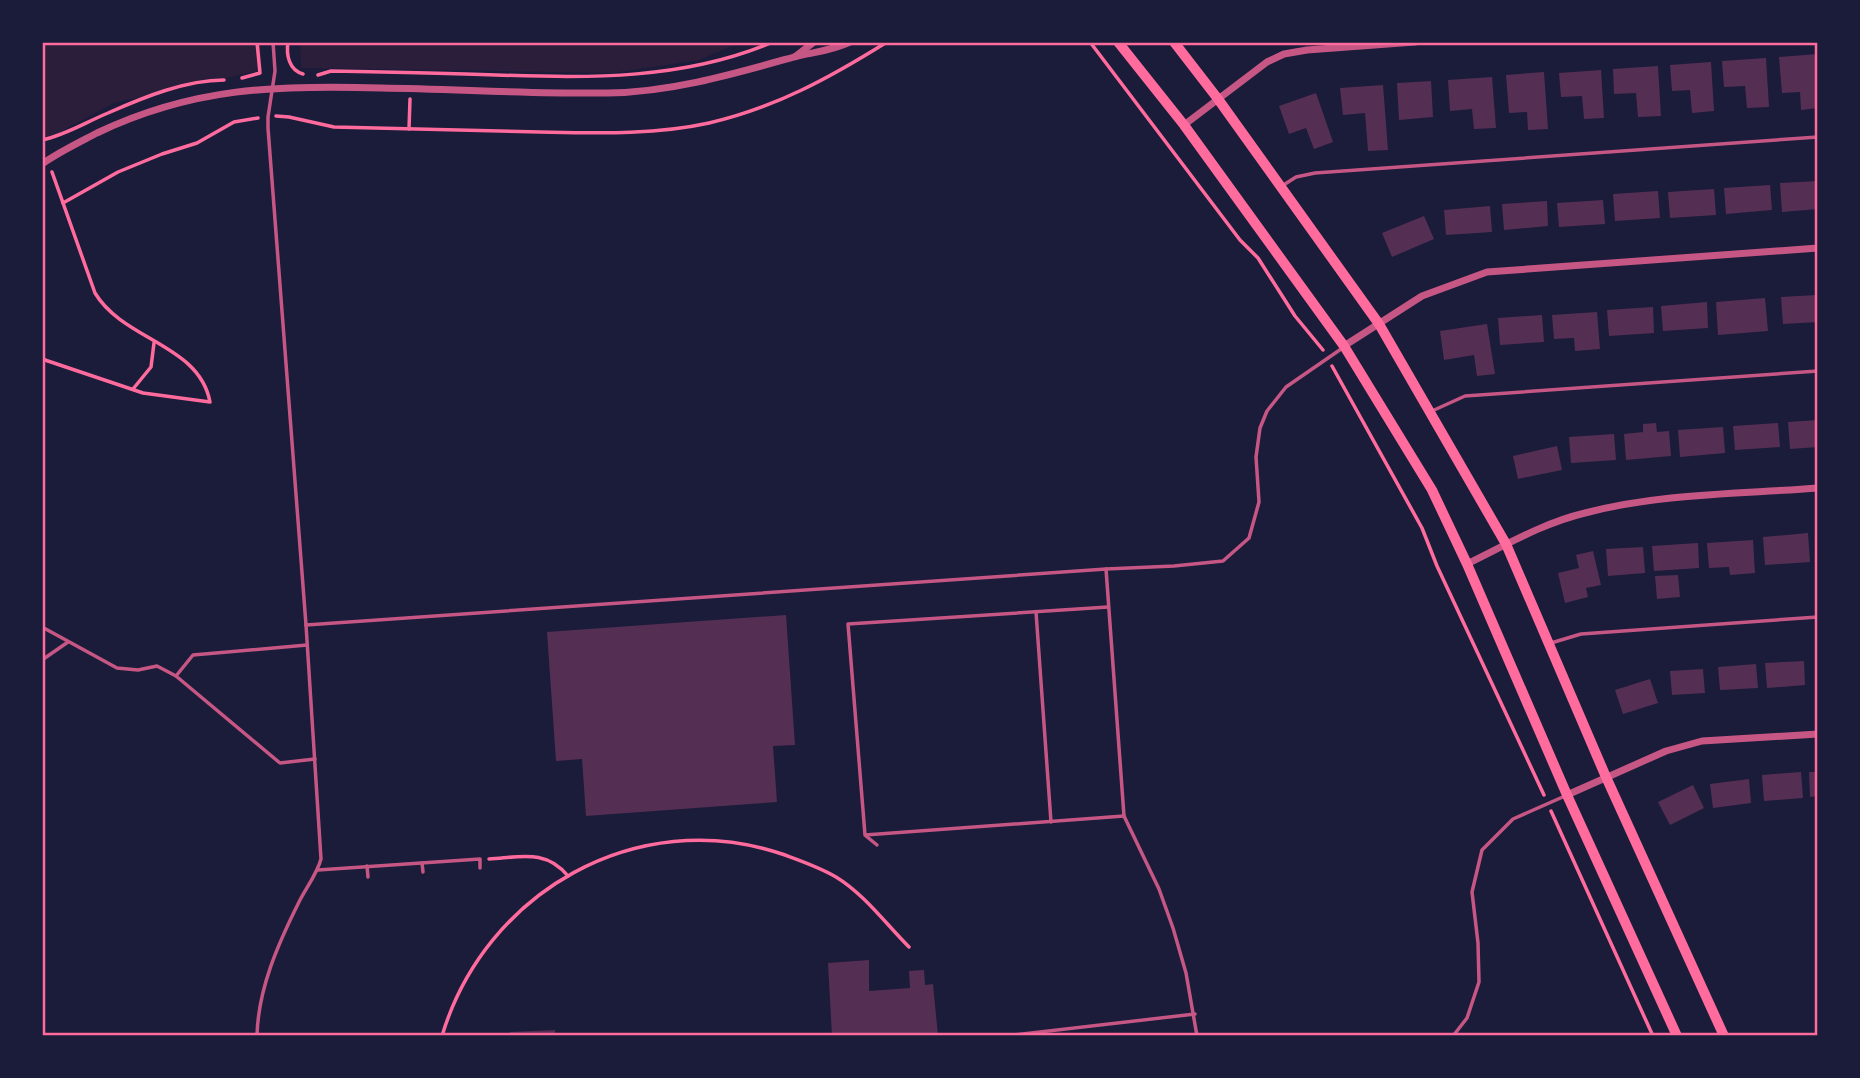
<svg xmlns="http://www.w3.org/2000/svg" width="1860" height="1078" font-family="'DM Sans',sans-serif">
	<rect width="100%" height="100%" fill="#1b1b3a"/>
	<!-- green -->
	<g fill="#2a1e3b">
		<polygon points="42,42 261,42 262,70 114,103 42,142"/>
		<polygon points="300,42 742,42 699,60 613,73 301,68"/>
	</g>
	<!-- building -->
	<g fill="#542f53">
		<polygon points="1818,54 1818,108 1801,110 1800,92 1782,93 1779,57"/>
		<polygon points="1766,58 1769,107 1747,108 1745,86 1724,87 1722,61"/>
		<polygon points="1711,62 1714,111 1692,113 1690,90 1672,91 1670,65"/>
		<polygon points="1658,66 1661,116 1638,117 1636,93 1614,94 1613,69"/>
		<polygon points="1601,70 1604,118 1584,119 1582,96 1561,97 1559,73"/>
		<polygon points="1544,72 1548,129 1528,130 1527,112 1509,113 1506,75"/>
		<polygon points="1492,77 1496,128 1474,129 1472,109 1450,111 1448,80"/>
		<polygon points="1431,81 1433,117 1399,120 1397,83"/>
		<polygon points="1383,85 1388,150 1368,151 1365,113 1343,115 1340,88"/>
		<polygon points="1316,93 1333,142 1314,149 1306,128 1289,134 1279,106"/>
		<polygon points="1818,181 1818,209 1782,212 1780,183"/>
		<polygon points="1770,185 1772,210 1726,214 1724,188"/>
		<polygon points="1714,189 1716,215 1670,218 1668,192"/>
		<polygon points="1658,191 1660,218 1615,221 1613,194"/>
		<polygon points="1603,200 1605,224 1559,227 1557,203"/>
		<polygon points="1547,201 1548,226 1504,230 1502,204"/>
		<polygon points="1490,206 1492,232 1446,235 1444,210"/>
		<polygon points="1424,216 1434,239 1392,257 1382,233"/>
		<polygon points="1816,295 1818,322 1783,324 1781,297"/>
		<polygon points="1765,298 1768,331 1718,335 1716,302"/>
		<polygon points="1707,302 1708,328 1663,331 1661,306"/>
		<polygon points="1653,307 1654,333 1609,336 1607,310"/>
		<polygon points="1597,312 1600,349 1575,351 1574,338 1554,339 1552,315"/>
		<polygon points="1542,315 1544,342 1500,345 1498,318"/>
		<polygon points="1487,324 1495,374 1477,376 1474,355 1444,360 1440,331"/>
		<polygon points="1818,420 1818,447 1790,449 1788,422"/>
		<polygon points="1656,423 1657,432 1669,431 1671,456 1626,460 1624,434 1643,432 1643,424"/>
		<polygon points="1778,423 1780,447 1735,450 1733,426"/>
		<polygon points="1723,427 1725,453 1680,457 1678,430"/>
		<polygon points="1614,434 1616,460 1571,463 1569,437"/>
		<polygon points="1557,446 1562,470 1518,479 1513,456"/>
		<polygon points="1808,533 1810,562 1765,565 1763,537"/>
		<polygon points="1753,540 1755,573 1730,575 1729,567 1709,568 1707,543"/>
		<polygon points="1698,543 1699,568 1654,571 1652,546"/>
		<polygon points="1643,547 1645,573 1608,576 1606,549"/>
		<polygon points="1593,551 1601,585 1586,588 1588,597 1565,603 1558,573 1579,568 1576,555"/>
		<polygon points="1678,575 1680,597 1657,599 1655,576"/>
		<polygon points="786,615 795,745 773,746 777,802 586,816 582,759 556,761 547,632"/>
		<polygon points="1804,661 1805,685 1767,688 1765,663"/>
		<polygon points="1756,664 1758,688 1720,690 1718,667"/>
		<polygon points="1703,669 1705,693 1672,695 1670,671"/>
		<polygon points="1650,679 1658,703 1623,714 1615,690"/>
		<polygon points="1801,772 1803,798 1764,801 1762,775"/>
		<polygon points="1809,772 1818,772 1818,796 1810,797"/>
		<polygon points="1749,779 1751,803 1713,808 1710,784"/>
		<polygon points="1693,785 1704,808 1670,825 1658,802"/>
		<polygon points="869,960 869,991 910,988 909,971 924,970 925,985 933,984 938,1036 832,1036 828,963"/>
		<polygon points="555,1030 555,1036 510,1036 510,1032"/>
	</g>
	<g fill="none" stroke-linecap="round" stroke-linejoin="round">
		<!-- path -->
		<g stroke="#ff6b9d" stroke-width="3.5">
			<path d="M288 42C286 55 289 70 303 74"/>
			<polyline points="1090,42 1240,240 1258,258 1295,316 1323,350"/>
			<path d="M318 75 331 71C386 72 441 73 496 75 591 78 684 80 773 42"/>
			<polyline points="242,78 260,73 257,42"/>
			<path d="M276 116 289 117 334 127C403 129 472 131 540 132 596 133 655 135 709 123 775 108 831 77 887 42"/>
			<polyline points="409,129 410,99"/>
			<path d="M42 140C66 135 86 122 108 113 144 97 186 80 224 80"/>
			<polyline points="63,203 118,172 162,154 197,143 234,122 258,118"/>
			<path d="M42 359 143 393 210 402C199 344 124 341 95 293L52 172"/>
			<polyline points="1332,366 1422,528 1437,566 1544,795"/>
			<polyline points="133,389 151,367 154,343"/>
			<polyline points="1551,811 1653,1036"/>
			<path d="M489 859C521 857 546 849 568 876"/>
			<path d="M442 1036C485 892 637 805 782 854 801 861 819 867 836 877 864 894 886 924 909 947"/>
		</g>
		<!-- service -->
		<g stroke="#c65784" stroke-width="3.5">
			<polyline points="273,42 275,71 268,117 268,128 306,625"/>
			<polyline points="1282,186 1296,177 1315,173 1818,137"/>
			<polyline points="1432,411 1465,396 1818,371"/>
			<polyline points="1106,569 1174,566 1223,561 1249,538 1259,502 1256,457 1260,428 1267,411 1286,387 1344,347"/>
			<polyline points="1108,607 848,624 865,835 1124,816"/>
			<polyline points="1036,612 1051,822"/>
			<polyline points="42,627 117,668 138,670 157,666 176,676"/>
			<polyline points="1551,643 1581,634 1818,617"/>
			<polyline points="307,645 193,655 176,676 280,763 315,759"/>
			<polyline points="42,660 68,642"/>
			<polyline points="866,836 877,845"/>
			<polyline points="422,863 423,872"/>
			<polyline points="367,866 368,877"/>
			<polyline points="318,870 480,859 480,868"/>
			<path d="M257 1036C258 989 278 944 299 902 306 888 317 874 321 859L306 625 1106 569 1124 816 1159 889 1173 928 1186 973 1197 1036"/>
			<polyline points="1006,1036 1195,1014"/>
			<polyline points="1453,1036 1467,1018 1479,982 1478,943 1472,892 1482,850 1513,819 1565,796"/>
		</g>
		<!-- minor -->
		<g stroke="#c65784" stroke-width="7">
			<polyline points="796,56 814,42"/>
			<polyline points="1184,125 1267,62 1284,54 1307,50 1415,42"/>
			<path d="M42 164C59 152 78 143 97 133 193 87 277 85 381 88 456 89 532 94 608 93 672 92 733 74 794 57 814 52 831 51 850 42"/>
			<polyline points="1344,346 1422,296 1487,272 1818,248"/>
			<path d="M1467 564C1506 545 1543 523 1585 513 1660 493 1741 494 1818 488"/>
			<polyline points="1567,795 1666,751 1702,741 1818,734"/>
		</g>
		<!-- primary -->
		<g stroke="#ff6b9d" stroke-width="10">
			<polyline points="1118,42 1184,125 1344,346 1432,490 1467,564 1567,795 1677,1036"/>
			<polyline points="1174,42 1218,99 1379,324 1506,544 1606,777 1724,1036"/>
		</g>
	</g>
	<!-- border -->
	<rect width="1860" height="1078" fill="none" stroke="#1b1b3a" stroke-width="88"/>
	<rect x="44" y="44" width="1772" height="990" fill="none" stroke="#ff6b9d" stroke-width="2.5"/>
</svg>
